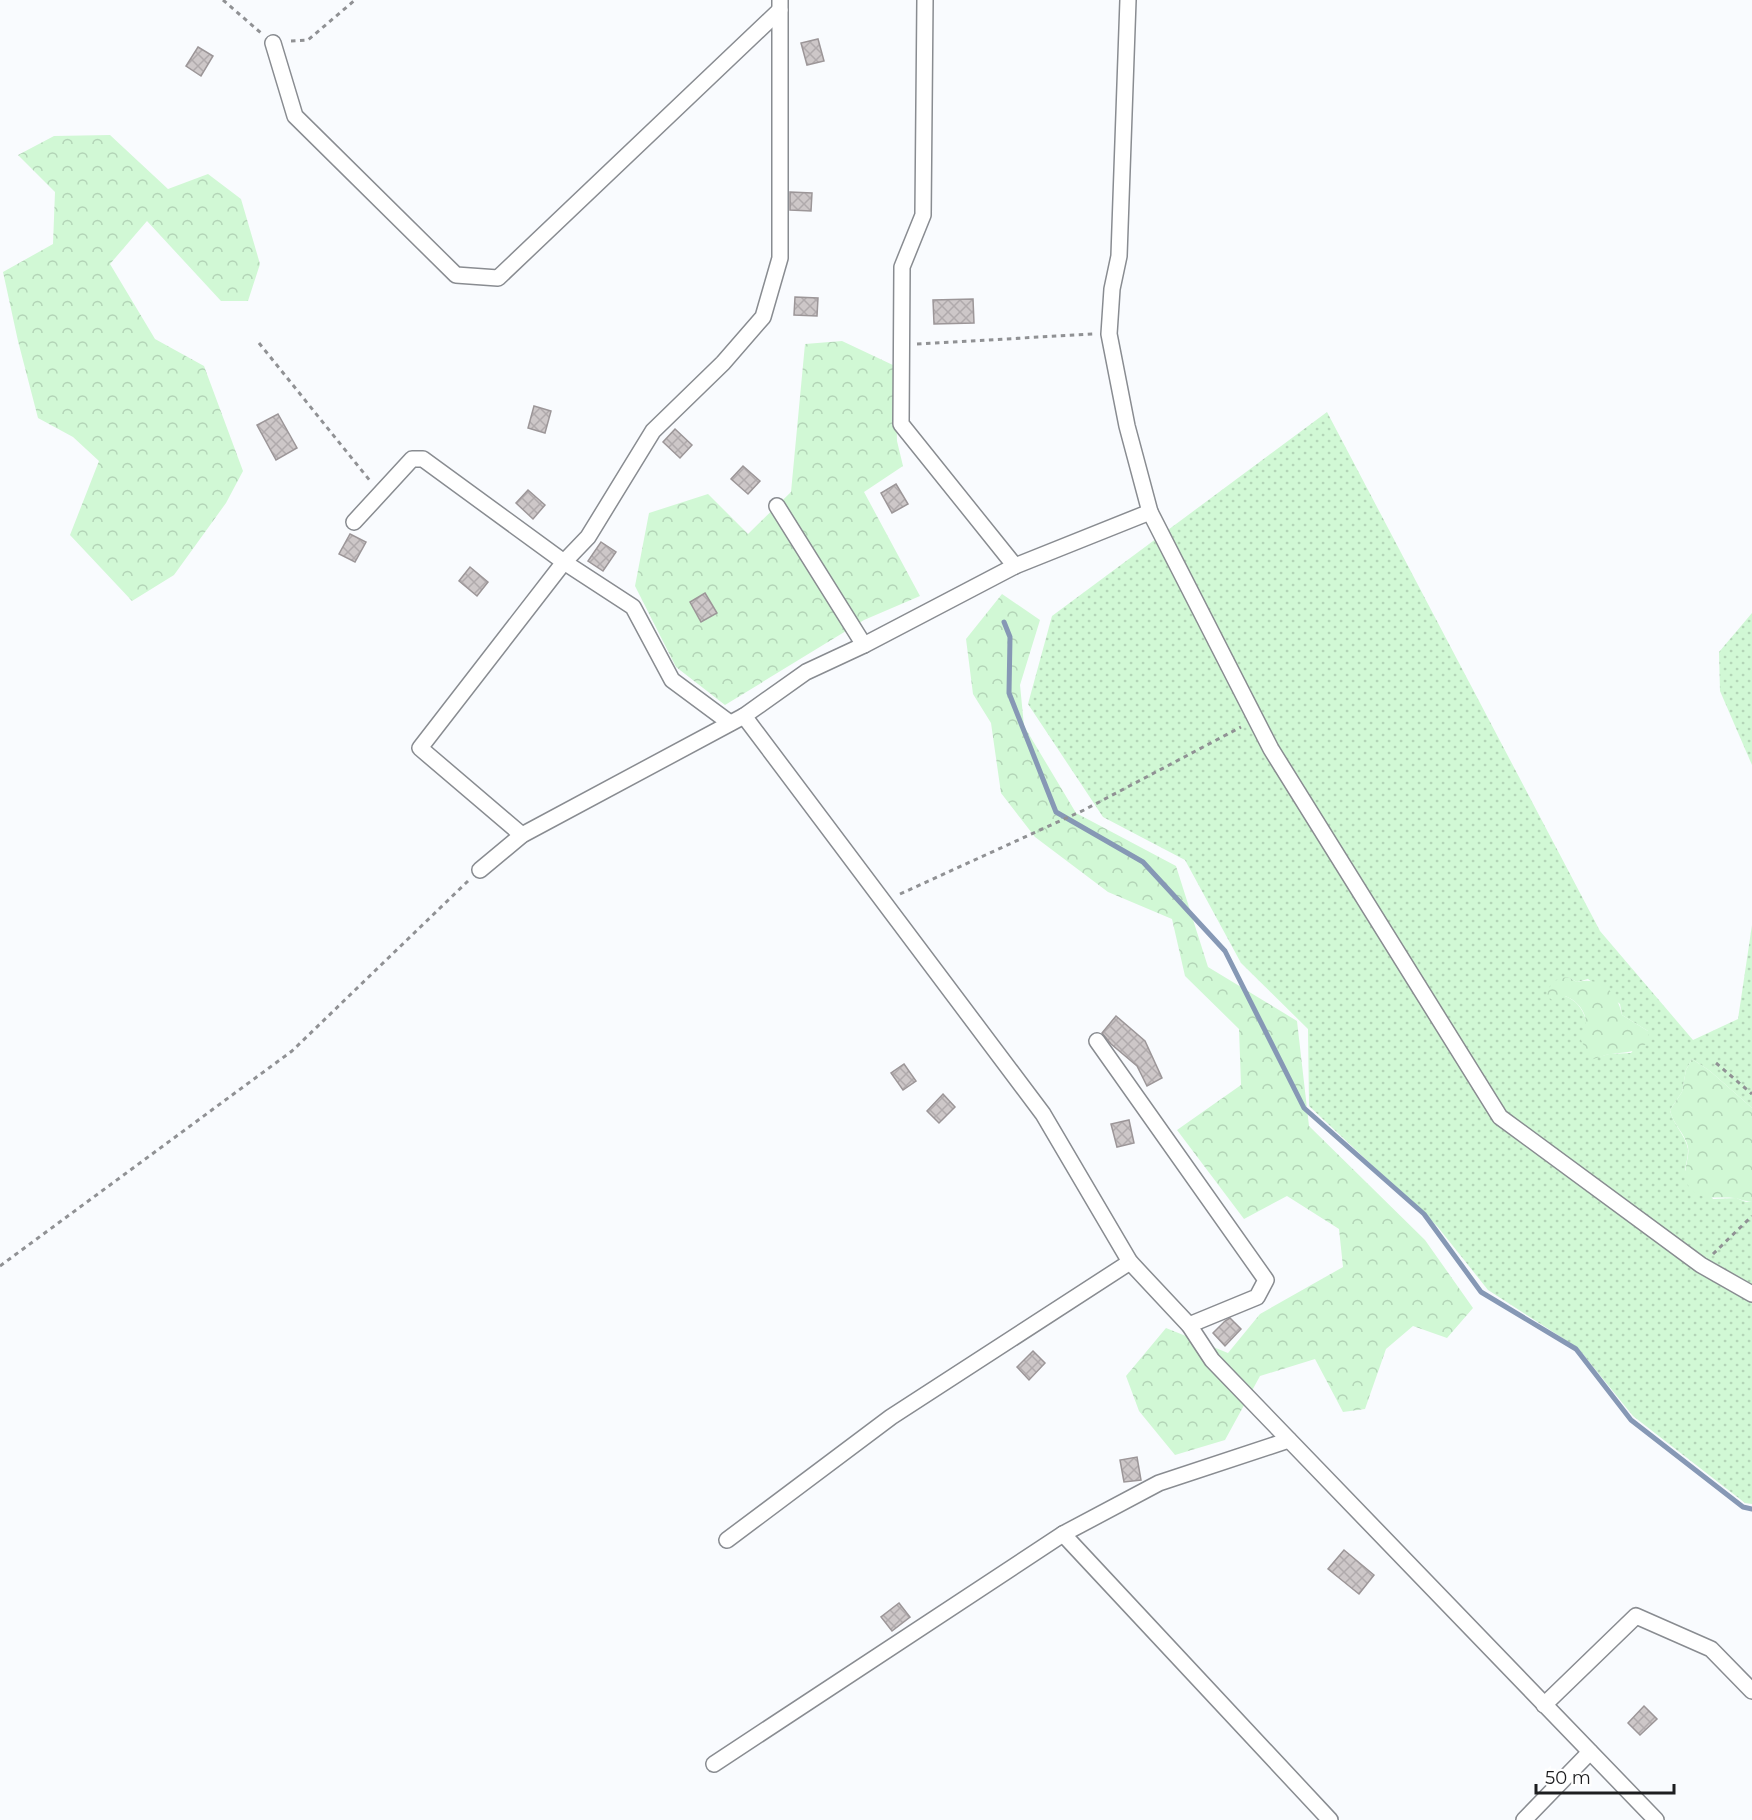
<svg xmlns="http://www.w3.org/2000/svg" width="1752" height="1820" font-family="Montserrat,sans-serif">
	<defs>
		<pattern id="grass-dots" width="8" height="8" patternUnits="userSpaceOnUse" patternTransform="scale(1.5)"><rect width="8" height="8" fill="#d1f8d5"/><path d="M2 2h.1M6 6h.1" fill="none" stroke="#b3d4b7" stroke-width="1.8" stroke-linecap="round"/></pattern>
		<pattern id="forest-crowns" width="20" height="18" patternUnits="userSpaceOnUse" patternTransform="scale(1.5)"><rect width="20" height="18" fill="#d1f8d5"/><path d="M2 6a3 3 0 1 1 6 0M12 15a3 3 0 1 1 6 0" fill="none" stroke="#b3d4b7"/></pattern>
		<pattern id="building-cross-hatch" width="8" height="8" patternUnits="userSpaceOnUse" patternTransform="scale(1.5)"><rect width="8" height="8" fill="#cdc7c8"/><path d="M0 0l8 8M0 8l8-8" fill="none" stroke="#b0aaac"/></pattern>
	</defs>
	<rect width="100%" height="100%" fill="#f9fbfe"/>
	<!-- grass -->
	<g fill="url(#grass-dots)" fill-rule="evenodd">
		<path d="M1327 412 1600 931 1693 1040 1738 1019 1752 925V1108L1710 1071 1692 1059 1686 1070 1682 1092 1670 1110C1673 1125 1688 1138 1688 1151 1688 1157 1686 1164 1685 1170L1713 1199 1736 1198 1746 1202 1752 1201V1504L1745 1503 1633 1416 1578 1348 1488 1290 1437 1226 1309 1106 1308 1029 1241 963 1185 860 1103 817 1028 704 1052 616ZM1568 977 1577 982 1588 979 1620 1004 1622 1015 1648 1031 1631 1053 1609 1054 1591 1059C1588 1036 1591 1006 1565 996Z"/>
		<polygon points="1752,613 1752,765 1720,691 1719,652"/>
	</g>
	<!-- forest -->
	<g fill="url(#forest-crowns)">
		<polygon points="110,135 168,189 208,174 241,199 260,264 248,301 221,301 147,221 110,264 155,339 204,366 243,471 226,503 174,575 132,601 70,535 99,461 73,437 38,418 18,341 3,272 53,244 55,192 18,155 54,136"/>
		<polygon points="842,341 895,366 897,441 903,466 864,492 920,596 864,620 725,705 676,667 635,586 649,513 708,494 748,534 791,492 805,344"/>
		<polygon points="1002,594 1040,620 1020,685 1024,726 1076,813 1176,866 1208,967 1297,1021 1309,1126 1425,1240 1473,1308 1447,1338 1413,1326 1386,1349 1365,1409 1343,1412 1315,1359 1260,1376 1225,1440 1175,1455 1139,1411 1126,1376 1166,1328 1228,1353 1260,1314 1343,1267 1339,1229 1287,1196 1244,1219 1177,1130 1241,1085 1239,1029 1185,976 1172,919 1108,892 1035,837 1001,793 991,723 973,694 966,639"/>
		<path d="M1568 977 1577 982C1601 976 1618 993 1622 1015L1648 1031 1649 1041C1637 1053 1627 1052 1611 1054 1604 1055 1597 1058 1591 1060L1581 1040C1592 1023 1584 1003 1565 996L1556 1003 1547 996C1550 983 1554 979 1568 977Z"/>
		<path d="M1692 1059 1710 1071 1752 1108V1201C1745 1202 1741 1199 1734 1198 1716 1196 1693 1203 1686 1180 1683 1168 1690 1158 1688 1147 1685 1133 1673 1125 1670 1110L1682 1092 1686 1070Z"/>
	</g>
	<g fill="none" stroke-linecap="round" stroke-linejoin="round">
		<!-- stream -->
		<polyline stroke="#8698b5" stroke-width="5" points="1004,622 1010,637 1009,693 1056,812 1143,862 1225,951 1304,1108 1424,1214 1481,1292 1576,1349 1631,1420 1743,1507 1752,1509"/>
	</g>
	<!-- building -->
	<g fill="url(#building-cross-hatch)" stroke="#9c9698" stroke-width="1.5">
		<polygon points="818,39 824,61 807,65 801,43"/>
		<polygon points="198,47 213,56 201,76 186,66"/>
		<polygon points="790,192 812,193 811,211 790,210"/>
		<polygon points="795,297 818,298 817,316 794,315"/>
		<polygon points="973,299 974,323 934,324 933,300"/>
		<polygon points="534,406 551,411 545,433 528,428"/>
		<polygon points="278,414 297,448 276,460 257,425"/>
		<polygon points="675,429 692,445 680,458 663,442"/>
		<polygon points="743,466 760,481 748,494 731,479"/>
		<polygon points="896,484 908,504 892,513 881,493"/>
		<polygon points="528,490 545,505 533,519 516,503"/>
		<polygon points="350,534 366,542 355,562 339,554"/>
		<polygon points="601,542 616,552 603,571 588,561"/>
		<polygon points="470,567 488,582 477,596 459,581"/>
		<polygon points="705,593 717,613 701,622 690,602"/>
		<polygon points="1116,1016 1145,1041 1162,1078 1147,1086 1137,1066 1111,1044 1102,1033"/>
		<polygon points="904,1064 916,1081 903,1090 891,1073"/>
		<polygon points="943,1094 955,1107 939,1123 927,1111"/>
		<polygon points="1129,1120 1134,1143 1117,1147 1111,1124"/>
		<polygon points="1230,1318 1241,1329 1225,1346 1213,1333 1225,1321"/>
		<polygon points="1033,1351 1045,1363 1029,1380 1017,1367"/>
		<polygon points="1137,1457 1141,1480 1124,1482 1120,1460"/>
		<polygon points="1344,1550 1374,1575 1359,1594 1328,1569"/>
		<polygon points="899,1603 910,1617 892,1631 881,1617"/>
		<polygon points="1644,1706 1657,1719 1640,1735 1628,1723"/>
	</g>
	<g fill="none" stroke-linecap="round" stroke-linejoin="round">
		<!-- street casing -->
		<g stroke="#898c91" stroke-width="18">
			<g id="street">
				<polyline points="925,0 923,215 902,267 901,424 1015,566"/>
				<polyline points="273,43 295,116 456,275 498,278 780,10"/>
				<polyline points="777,506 864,645"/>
				<polyline points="1150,512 1271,749 1500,1117 1701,1265 1752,1294"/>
				<polyline points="354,522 412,459 423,459 564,562 633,607 672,680 730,723"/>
				<polyline points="744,716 1043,1114 1130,1262 1189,1325 1212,1360 1656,1820"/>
				<polyline points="522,835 420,748 564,562 588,537 653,431 723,363 763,317 780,258 780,0"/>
				<polyline points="480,870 522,835 744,716 806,672 864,645 1015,566 1150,512 1127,426 1109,334 1112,289 1119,256 1128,0"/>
				<polyline points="1097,1041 1266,1280 1257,1297 1189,1325"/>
				<polyline points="1063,1534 1159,1483 1289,1440"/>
				<polyline points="727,1540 891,1417 1130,1262"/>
				<polyline points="1544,1705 1636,1616 1711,1649 1752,1691"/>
				<polyline points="714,1764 1063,1534 1330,1820"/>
				<polyline points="1524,1820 1590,1752"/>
			</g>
		</g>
		<!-- path -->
		<g stroke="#909194" stroke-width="3" stroke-dasharray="4.5 4.5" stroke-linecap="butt">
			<polyline points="223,0 261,33"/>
			<polyline points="291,41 308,40 355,0"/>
			<polyline points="259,343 371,482"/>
			<polyline points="917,344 1093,334"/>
			<polyline points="900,894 1084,810 1241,727"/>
			<polyline points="1716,1063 1752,1094"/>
			<polyline points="1713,1254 1752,1216"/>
			<polyline points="0,1266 292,1051 468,881"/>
		</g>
		<!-- street -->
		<use href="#street" stroke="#fff" stroke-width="15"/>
	</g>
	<!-- scale -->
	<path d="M1536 1784v9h138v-9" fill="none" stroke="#1d1e20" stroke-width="3"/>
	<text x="1545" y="1784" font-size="18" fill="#1d1e20" stroke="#ffffff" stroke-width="4.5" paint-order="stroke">50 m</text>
</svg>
